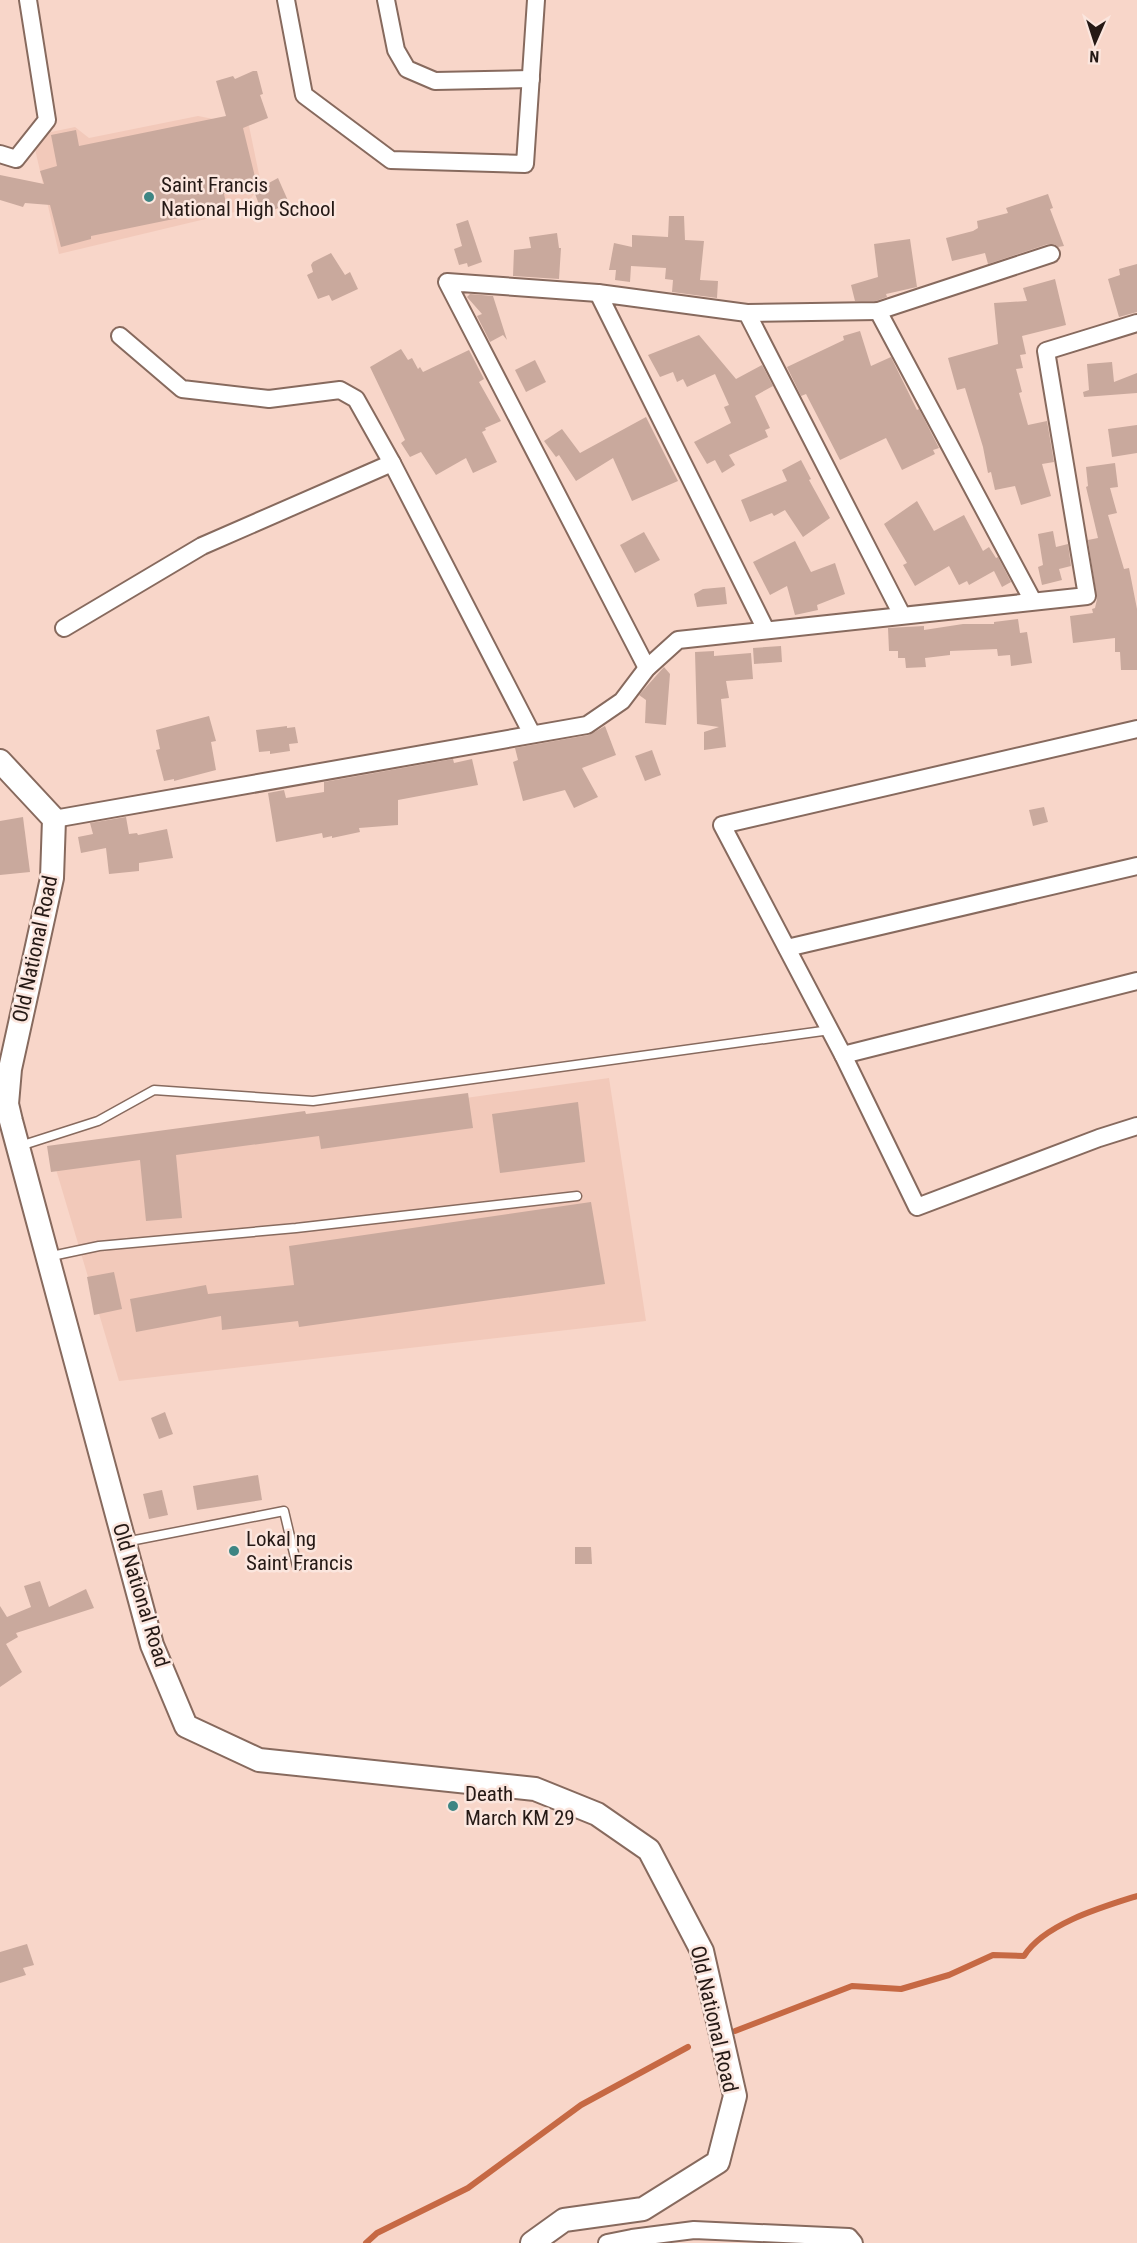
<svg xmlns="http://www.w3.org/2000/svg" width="1137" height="2243" font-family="'Roboto Condensed',sans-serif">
	<rect width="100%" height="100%" fill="#f8d6c9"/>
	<!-- built -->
	<g fill="#f2c9ba">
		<polygon points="198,116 249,126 261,184 243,210 59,254 32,136 75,127 89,138"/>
		<polygon points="609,1078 646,1321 119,1381 52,1156"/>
	</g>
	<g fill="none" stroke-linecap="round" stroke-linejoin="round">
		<!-- stream -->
		<g stroke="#c66944" stroke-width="6">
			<path d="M735 2031 852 1986 901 1989 949 1975 993 1955 1024 1956C1044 1924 1102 1907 1137 1896"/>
			<polyline points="366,2243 377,2233 468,2188 581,2105 688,2047"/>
		</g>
	</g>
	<!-- building -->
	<g fill="#c9a99d">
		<polygon points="253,71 257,71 263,94 260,95 268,118 243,128 257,185 224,194 227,208 91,236 91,239 61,247 50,205 25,203 23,207 0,200 0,175 44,184 40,171 57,166 51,135 76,130 79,146 226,116 216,81 233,76 235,79"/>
		<polygon points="278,178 289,203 263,215 254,191"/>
		<polygon points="1048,194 1053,208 1050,209 1064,246 1058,247 1054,244 1048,244 988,264 985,253 952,261 946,238 973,231 978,228 977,221 1008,213 1006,208"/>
		<polygon points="669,216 684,216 685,240 704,241 700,280 718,281 717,298 672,292 673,280 665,279 666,268 631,266 630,282 615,280 616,270 609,270 614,243 632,247 632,235 668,237"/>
		<polygon points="468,220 482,262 468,267 467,263 459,265 454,249 462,246 456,224"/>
		<polygon points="557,233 559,248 561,248 559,279 513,276 514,250 531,248 529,237"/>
		<polygon points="910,239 917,287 886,294 887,297 876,301 855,301 851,285 878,277 874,244"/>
		<polygon points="331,253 345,275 350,272 358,289 332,301 329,295 318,299 307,275 313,272 311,265 313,262"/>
		<polygon points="1137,264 1137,312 1119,317 1108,279 1120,275 1119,269"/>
		<polygon points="1055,279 1066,325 1022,336 1026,354 1020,355 1023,368 1016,369 1022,392 1019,393 1028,425 1047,421 1054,462 1042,464 1051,496 1021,505 1015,486 995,490 991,472 988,473 983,447 965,388 957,390 948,358 998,344 994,303 1027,301 1023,288"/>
		<polygon points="470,294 493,296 507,340 503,335 490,342 477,316 482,314 467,297"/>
		<polygon points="860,331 871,366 891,357 917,410 919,409 939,448 933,450 935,454 902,470 886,438 840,460 806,394 801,396 787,367 844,340 843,336"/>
		<polygon points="699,335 736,379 762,365 773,386 755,396 770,428 765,430 768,437 729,455 735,465 722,473 715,460 707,464 694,442 731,423 724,407 729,405 715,374 687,387 683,379 677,382 673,372 660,377 648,355"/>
		<polygon points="401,349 408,360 412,358 418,369 420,367 423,372 469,350 484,379 479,382 501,421 485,428 486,430 482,432 497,462 473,473 466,458 436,475 421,452 410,457 401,443 405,440 370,367"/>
		<polygon points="535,360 546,382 526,392 515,370"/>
		<polygon points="1112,362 1114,382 1137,373 1137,393 1084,397 1083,392 1089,390 1087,364"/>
		<polygon points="646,417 678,481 632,501 613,458 576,481 559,455 556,457 544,441 562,429 580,453"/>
		<polygon points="1137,425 1137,453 1112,457 1108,429"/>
		<polygon points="801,460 811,479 809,480 830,518 803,537 785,510 774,516 772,513 750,522 741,500 787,481 782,470"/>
		<polygon points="1115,463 1118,487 1110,488 1117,513 1108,515 1124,569 1129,568 1137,609 1137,670 1121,670 1120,652 1115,652 1115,638 1073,643 1070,616 1093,613 1092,609 1095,608 1097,599 1088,540 1098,538 1086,487 1088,486 1086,467"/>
		<polygon points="917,501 934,531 964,515 983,551 989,547 996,558 998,557 1011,582 1002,587 994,571 969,585 967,581 959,585 949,566 915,586 903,565 907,563 884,524"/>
		<polygon points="1053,531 1056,547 1068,544 1071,566 1059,569 1062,580 1042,585 1038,567 1043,565 1038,534"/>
		<polygon points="644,532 660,560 635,573 620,545"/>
		<polygon points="795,541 811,572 835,563 845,594 817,605 818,610 795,615 787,586 770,595 753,562"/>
		<polygon points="725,587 727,604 697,607 694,594 703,589"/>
		<polygon points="1018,619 1020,633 1027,632 1032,663 1011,666 1010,655 998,656 997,649 950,651 950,655 925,658 926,667 906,668 905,658 898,658 898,651 889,651 888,628 924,626 924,630 963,624 994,624 994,622"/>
		<polygon points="781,646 782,662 754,664 753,648"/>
		<polygon points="714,651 714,656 751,653 753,679 726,681 729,698 721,699 726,747 704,750 704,732 719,727 697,724 695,652"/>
		<polygon points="664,667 670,674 666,725 645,723 646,700 639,695"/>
		<polygon points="209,716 216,741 211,742 216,770 174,781 174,779 164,781 156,750 160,749 156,730"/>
		<polygon points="287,726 287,728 295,727 298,743 289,744 290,751 270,754 270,751 259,752 256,730"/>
		<polygon points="605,726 616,755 582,768 598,797 574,808 565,790 523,801 513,762 518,760 515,748 589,735"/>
		<polygon points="652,750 661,775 645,781 635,756"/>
		<polygon points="453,759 454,763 472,759 478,785 398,800 398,825 359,828 360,832 332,838 332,836 323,838 322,833 276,842 268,793 284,790 286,798 324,792 324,782"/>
		<polygon points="1044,807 1048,822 1033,826 1029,810"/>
		<polygon points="23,817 30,872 0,875 0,821"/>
		<polygon points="126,817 129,834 137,833 138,835 167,829 173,858 139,863 139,871 109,874 106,848 81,853 78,837 93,834 90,823"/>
		<polygon points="468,1093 473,1128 321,1149 319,1136 176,1155 182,1218 146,1221 140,1160 51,1172 47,1146 305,1111 306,1114"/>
		<polygon points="578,1102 585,1162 500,1173 492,1114"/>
		<polygon points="591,1202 605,1284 299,1327 298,1321 222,1330 221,1316 136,1332 130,1299 206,1285 208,1294 294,1285 289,1246"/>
		<polygon points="114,1272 122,1309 94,1315 87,1277"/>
		<polygon points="165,1412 173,1434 159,1439 151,1418"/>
		<polygon points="258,1475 262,1500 197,1510 193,1486"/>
		<polygon points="162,1490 168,1515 149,1519 143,1494"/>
		<polygon points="575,1547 591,1547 592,1564 575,1564"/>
		<polygon points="40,1581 49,1607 86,1589 94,1608 16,1633 18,1637 6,1644 22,1672 0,1687 0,1606 7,1617 31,1607 24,1586"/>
		<polygon points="27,1944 34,1965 23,1968 26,1975 0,1983 0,1952"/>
	</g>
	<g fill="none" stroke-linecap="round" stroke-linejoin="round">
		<!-- service casing -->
		<g stroke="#876a5e" stroke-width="11">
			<g id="service">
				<polyline points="20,1146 98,1121 154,1090 313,1101 830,1030"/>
				<polyline points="47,1257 99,1246 296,1228 577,1196"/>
				<polyline points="125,1542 284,1511 297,1566"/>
			</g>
		</g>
		<!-- minor casing -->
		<g stroke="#876a5e" stroke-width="20">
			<g id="minor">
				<polyline points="286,0 304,95 391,160 525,164 536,0"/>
				<polyline points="386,0 396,50 407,69 435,81 531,79"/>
				<polyline points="0,154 16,159 47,120 28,0"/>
				<polyline points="598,293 447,282 647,668"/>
				<polyline points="878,311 1033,601"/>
				<polyline points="747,313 878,311 1051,254"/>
				<polyline points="120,336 182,389 269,399 340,390 356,399 392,463 532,734"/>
				<polyline points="64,628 202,546 392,463"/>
				<polyline points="766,630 598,293 747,313 902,615"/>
				<polyline points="1137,729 722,825 843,1055 917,1207 1099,1138 1137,1126"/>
				<polyline points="54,819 587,725 622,701 647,668 678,640 1087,596 1046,351 1137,323"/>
				<polyline points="787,948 1137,866"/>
				<polyline points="843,1055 1137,981"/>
				<polyline points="607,2243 632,2238 694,2230 849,2237 854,2243"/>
			</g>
		</g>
		<!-- secondary casing -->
		<g stroke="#876a5e" stroke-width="26">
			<polyline id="secondary" points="0,761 54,819 52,878 10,1069 7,1104 11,1121 152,1645 186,1726 259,1760 535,1789 597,1814 649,1850 702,1951 735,2096 718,2162 643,2209 564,2220 532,2243"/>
		</g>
		<!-- service -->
		<use href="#service" stroke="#fff" stroke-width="8"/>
		<!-- minor -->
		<use href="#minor" stroke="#fff" stroke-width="16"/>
		<!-- secondary -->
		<use href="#secondary" stroke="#fff" stroke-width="22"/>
	</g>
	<!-- markers -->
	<g fill="#3d8583" stroke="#fbe6de" stroke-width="2">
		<circle cx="149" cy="197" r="6"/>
		<circle cx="234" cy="1551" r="6"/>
		<circle cx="453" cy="1806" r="6"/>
	</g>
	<g text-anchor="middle" stroke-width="5" stroke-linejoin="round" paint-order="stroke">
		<!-- poi labels -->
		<g font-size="21" fill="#251915" stroke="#fbe6de" text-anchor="start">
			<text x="161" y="192">Saint Francis<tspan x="161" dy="24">National High School</tspan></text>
			<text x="246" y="1546">Lokal ng<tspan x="246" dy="24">Saint Francis</tspan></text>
			<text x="465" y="1801">Death<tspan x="465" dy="24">March KM 29</tspan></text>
		</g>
		<!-- street labels -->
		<g font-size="21" fill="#251915" stroke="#fbe6de">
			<text transform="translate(35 949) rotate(-78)" y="7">Old National Road</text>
			<text transform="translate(141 1595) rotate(73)" y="7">Old National Road</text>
			<text transform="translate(714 2019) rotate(77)" y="7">Old National Road</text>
		</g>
	</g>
	<!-- north arrow -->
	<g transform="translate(1095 42) rotate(183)" stroke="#fbe6de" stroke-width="4.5" paint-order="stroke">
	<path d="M0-4.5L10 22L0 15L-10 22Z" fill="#251915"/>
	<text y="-9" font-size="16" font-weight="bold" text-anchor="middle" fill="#251915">N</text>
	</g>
</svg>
